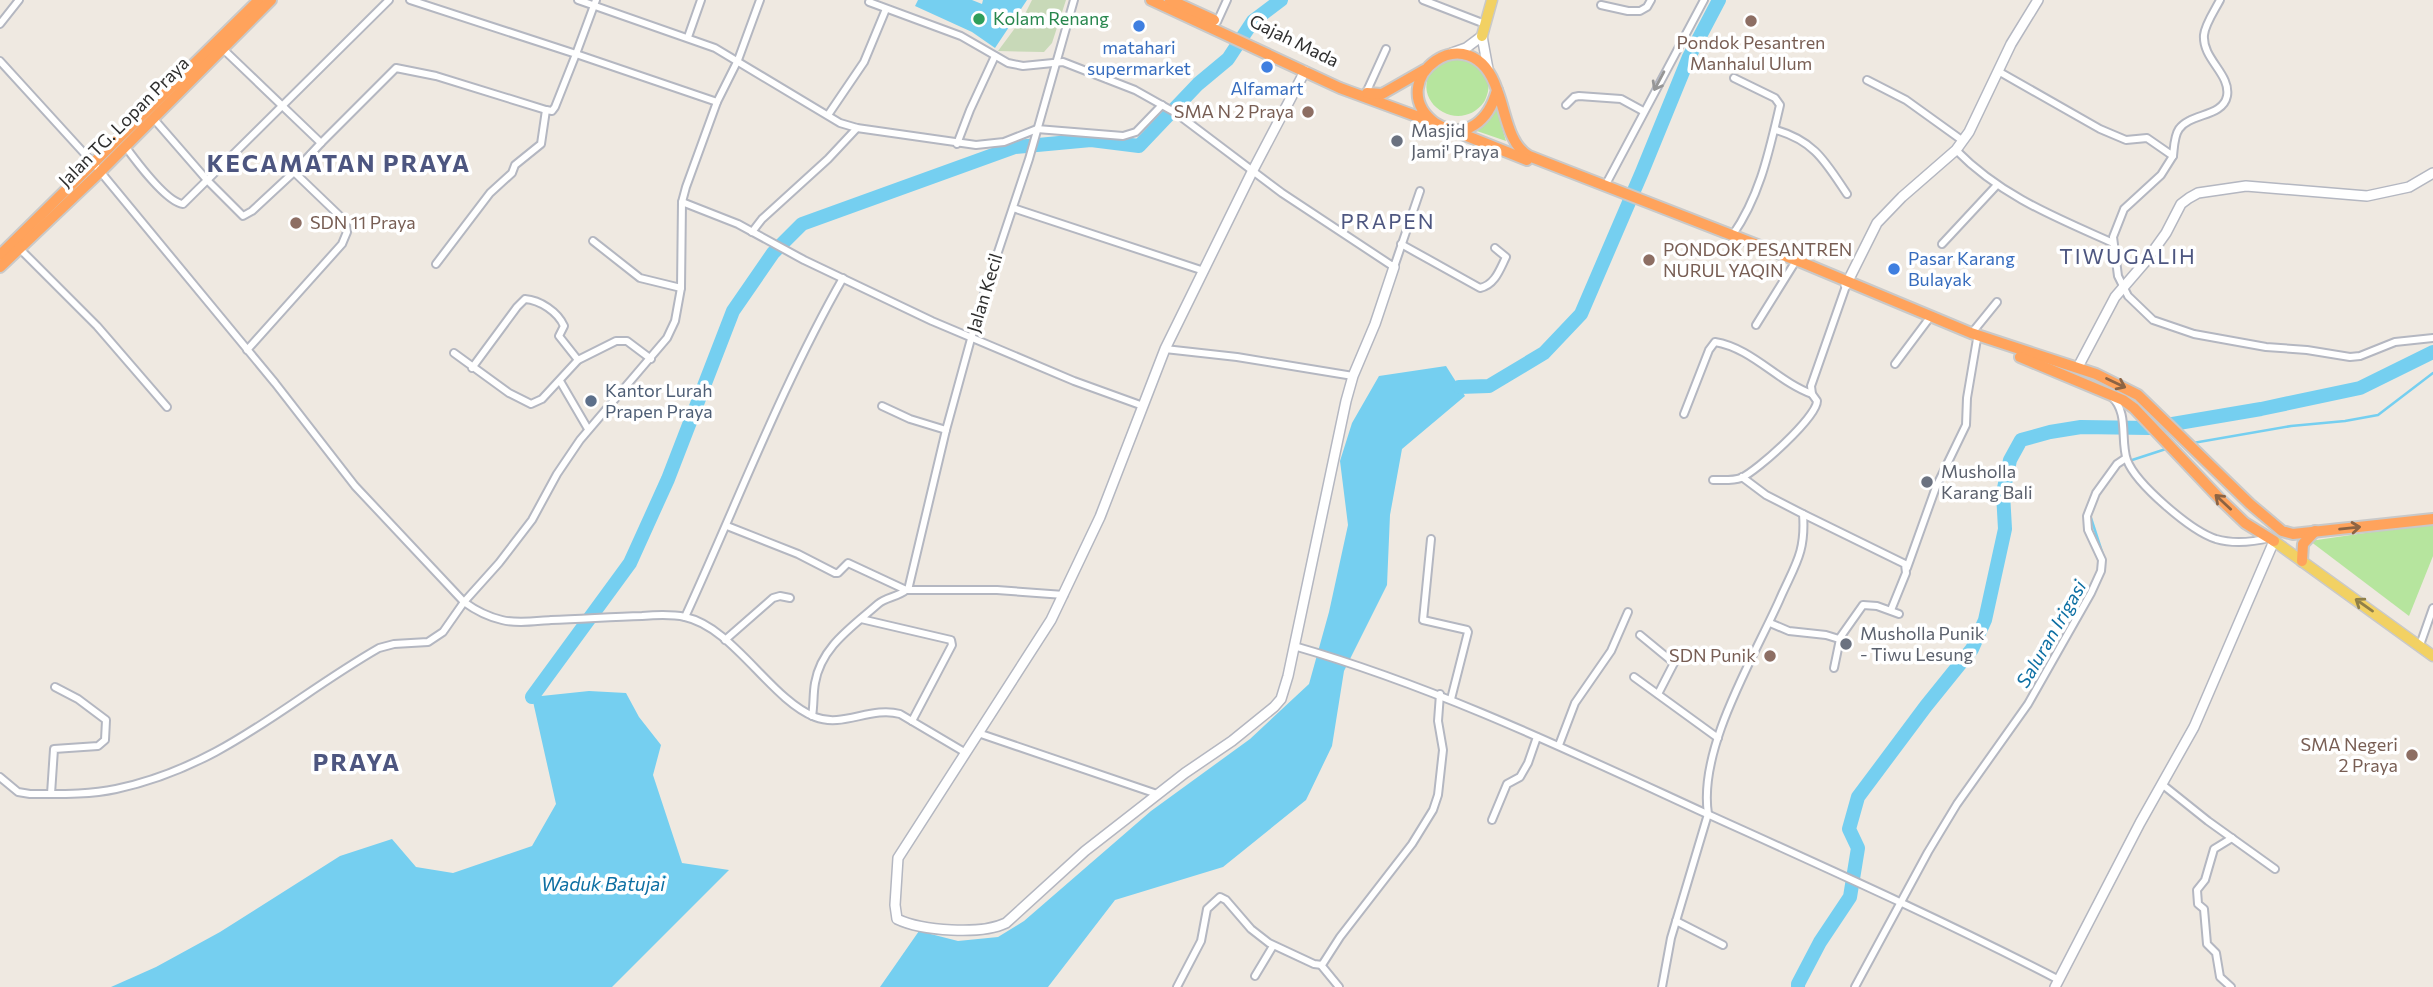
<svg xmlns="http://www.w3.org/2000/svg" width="2433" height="987" font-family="Commissioner,sans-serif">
	<rect width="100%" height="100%" fill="#efe9e1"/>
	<!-- green -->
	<g fill="#b6e59e">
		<path d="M1442 59H1472C1477 65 1486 73 1488 81 1490 87 1487 97 1484 102 1460 135 1411 103 1431 71 1433 67 1439 63 1442 59Z"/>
		<polygon points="1496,107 1506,141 1471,129 1489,118"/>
		<polygon points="2433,523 2433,556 2409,616 2310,541"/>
	</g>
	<!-- cemetery -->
	<polygon fill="#c8d9b8" points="1032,0 1066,0 1052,43 1044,52 998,51 1024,16"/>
	<!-- water -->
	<g fill="#75cff0">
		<polygon points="918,0 972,0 982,4 983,0 1027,0 995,48 972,32 915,6"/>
		<polygon points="1446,366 1465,396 1402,449 1390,515 1387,585 1344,671 1332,746 1306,800 1223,867 1115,900 1048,987 880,987 919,931 958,941 998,937 1024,921 1151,811 1250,739 1309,684 1329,612 1348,525 1340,461 1352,423 1379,376"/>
		<polygon points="589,691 626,693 639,717 661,745 653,775 682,863 729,870 612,987 111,987 156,967 220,932 340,856 392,839 416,867 453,873 532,846 556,804 532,697"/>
	</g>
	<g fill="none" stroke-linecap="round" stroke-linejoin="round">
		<!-- stream -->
		<g stroke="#75cff0" stroke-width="2.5">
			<polyline points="2193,443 2291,426 2345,421 2378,415 2433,373"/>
			<polyline points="2129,461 2169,448"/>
			<polyline points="2090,515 2103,555"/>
			<polyline points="1883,942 1893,923"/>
		</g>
		<!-- river -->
		<g stroke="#75cff0" stroke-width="14">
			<polyline points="1459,387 1489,386 1544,353 1581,314 1642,172 1689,57 1719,0"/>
			<polyline points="532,697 630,563 668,479 733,311 773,253 802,224 1015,147 1091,140 1139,146 1198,84 1228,59 1253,21 1281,0"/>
			<polyline points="1798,987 1798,984 1820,942 1850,897 1858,848 1849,829 1858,797 1926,706 1972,649 1985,620 2005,529 2003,493 2010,460 2021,440 2050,432 2081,427 2149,428 2261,409 2360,388 2433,352"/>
		</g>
		<!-- street casing -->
		<g stroke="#b4b7c1" stroke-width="10">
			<g id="street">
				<polyline points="578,0 715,48 840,123 857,128 976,145 1004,142 1037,129 1123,136 1136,132 1162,105"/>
				<polyline points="596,0 576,54 717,102"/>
				<polyline points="1423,0 1485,24"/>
				<polyline points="869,2 961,36 1008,63 1023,66 1063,62 1135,90 1176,113 1282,193 1394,267 1420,191"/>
				<polyline points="1601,5 1628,11 1640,11 1647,7 1651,0"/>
				<polyline points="1217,22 1227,0"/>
				<polyline points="0,24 19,0"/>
				<polyline points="688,37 701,0"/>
				<polyline points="223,49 321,143 294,172 345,221 347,232 342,244 247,350"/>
				<path d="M0 61 94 164 275 383 355 486 464 602C475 610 489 617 502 620 518 624 535 621 551 620 581 619 611 617 642 616 655 615 671 614 685 617 733 627 771 700 815 717 843 728 871 706 900 714L966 753"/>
				<path d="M1998 71 2100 129 2126 140 2147 138 2173 156C2174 148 2174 136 2179 129 2190 113 2223 117 2227 96 2231 74 2202 59 2204 35 2205 24 2215 10 2220 0"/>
				<polyline points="1867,80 1906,100 1963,141"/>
				<polyline points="1366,93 1386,49"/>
				<polyline points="1566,105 1574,97 1579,96 1621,99 1643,111"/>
				<polyline points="828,115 864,62 886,9"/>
				<polyline points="153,118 207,180 243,216 252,211 294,172"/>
				<path d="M1776 130C1815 141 1826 163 1847 194"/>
				<polyline points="321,143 396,68 436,76 546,110 552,111 555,107 576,54 410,0"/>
				<polyline points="957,144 970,110 995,56"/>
				<path d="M125 146C136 161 166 202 183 204L389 0"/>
				<path d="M1956 150C2001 196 2055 217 2113 243"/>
				<polyline points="2173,156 2161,175 2124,209 2113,237 2118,276 2128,296 2153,320 2194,334 2266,347 2307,350 2350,357 2360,356 2395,342 2433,338"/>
				<polyline points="1605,186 1704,0"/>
				<polyline points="682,202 738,224 804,260 932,321 1074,381 1143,406"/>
				<polyline points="1013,208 1204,271"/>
				<polyline points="752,232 762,219 828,159 857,128"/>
				<path d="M1732 236C1760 196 1769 152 1780 105L1775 98 1734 78"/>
				<polyline points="593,241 640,278 681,288"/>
				<path d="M1401 244 1480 288C1495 285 1500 269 1506 257L1495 248"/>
				<polyline points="1942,244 1996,186"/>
				<polyline points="19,248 97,326 167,407"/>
				<polyline points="436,264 490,193 512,173 515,165 541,144 546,110"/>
				<polyline points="1756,325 1794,264"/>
				<polyline points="1971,334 1997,302"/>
				<polyline points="1165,349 1237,357 1353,376"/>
				<polyline points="454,353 509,393 531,404 542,399 578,360 616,341 627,341 651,359"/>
				<polyline points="1895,364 1928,320"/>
				<path d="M472 368 517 307 525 299C540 300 558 312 564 326L559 336 578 360"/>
				<polyline points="560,381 588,429"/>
				<path d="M2112 397C2129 413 2120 440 2127 460 2136 484 2191 531 2216 539 2233 544 2253 542 2270 538"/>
				<polyline points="882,406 910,419 946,430"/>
				<path d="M1684 414 1709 350 1715 342C1752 348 1778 382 1812 394"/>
				<path d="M1713 480C1722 480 1733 481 1741 478 1757 471 1817 417 1817 401L1812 394 1811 386 1846 286"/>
				<polyline points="1803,514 1905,564 1906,573 1891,610"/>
				<polyline points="727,526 798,554 835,573 838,573 848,563 906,590 997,590 1064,595"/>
				<polyline points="1431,539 1423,620 1467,630 1468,632 1451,699"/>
				<polyline points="1907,568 1936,487 1966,425 1967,398 1977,339"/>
				<polyline points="908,590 946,430 980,306 1029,159 1074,0"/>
				<path d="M685 617C737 504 781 387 843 278"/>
				<polyline points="861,619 951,640 952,645 912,721"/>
				<polyline points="1770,623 1789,631 1826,635 1839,639 1863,605 1877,606 1899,614"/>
				<polyline points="1640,635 1674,663 1658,694"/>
				<polyline points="725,640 773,598 780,596 790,598"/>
				<polyline points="2420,645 2433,608"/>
				<path d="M1294 646C1437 687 1570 751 1705 813 1824 867 1943 920 2059 980"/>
				<polyline points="1834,668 1840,639"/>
				<polyline points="1634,677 1718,738"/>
				<path d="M812 716C814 705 813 694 815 683 821 647 852 627 878 604 886 597 898 597 906 590"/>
				<polyline points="978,733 1157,794"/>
				<polyline points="1559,745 1575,703 1611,651 1628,612"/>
				<path d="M0 777 18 792 30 794C58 794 88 795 116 789 224 766 288 700 379 648L394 644 428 642 443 632 464 602 499 563 532 520 557 474 580 440 667 338 675 321 681 288 682 202 686 187 717 102 738 60 760 0"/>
				<polyline points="2163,785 2208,821 2275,869"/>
				<polyline points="51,794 54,749 98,746 105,740 106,720 78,699 55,687"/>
				<polyline points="1492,820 1507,784 1520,777 1528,763 1537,737"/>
				<polyline points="1676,921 1723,945"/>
				<polyline points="1321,965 1339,987"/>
				<polyline points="1255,976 1273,946"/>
				<polyline points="1177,987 1201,941 1207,909 1220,897 1226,900 1251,929 1269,943 1314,964 1322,965 1340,937 1412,844 1433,810 1438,795 1443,750 1438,721 1440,694"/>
				<path d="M1662 987 1671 938 1708 814C1698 749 1753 659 1779 601 1794 566 1806 554 1803 514L1766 495 1742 477"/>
				<polyline points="1855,987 1928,852 1957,804 2028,704 2091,593 2101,571 2102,560 2088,530 2087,516 2096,493 2117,464 2126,458"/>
				<polyline points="2231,987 2220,977 2216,953 2207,944 2204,909 2198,904 2197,890 2205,880 2214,849 2232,838"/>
			</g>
		</g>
		<!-- secondary casing -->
		<g stroke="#b4b7c1" stroke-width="12">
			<g id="secondary">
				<polyline points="1452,53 1466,48 1482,36 1488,69"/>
				<path d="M1305 71 1252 172 1165 349 1100 517 1051 620 898 858 895 905 897 919C922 931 981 935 1006 923L1085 851 1185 773 1232 741 1274 707 1281 699 1288 676 1346 401 1353 376 1375 324 1394 267"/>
				<polyline points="1846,285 1877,223 1902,197 1956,150 1969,132 2011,44 2038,0"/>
				<polyline points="2078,367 2115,297 2146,261 2166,233 2181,204 2189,198 2198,193 2246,186 2367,196 2409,187 2433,173"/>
				<polyline points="2055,987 2140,823 2194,727 2274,541"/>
			</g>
		</g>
		<!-- primary casing -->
		<g stroke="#c9c9c9" stroke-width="13">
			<g id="primary">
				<polyline points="1482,36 1492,0"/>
				<polyline points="2274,541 2433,656"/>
			</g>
		</g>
		<!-- highway casing -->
		<g stroke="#c9c9c9" stroke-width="14">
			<g id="highway">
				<path d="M1151 0 1340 88 1435 123C1466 142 1489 120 1497 90 1471 10 1380 81 1435 123"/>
				<polyline points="1170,0 1214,20"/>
				<path d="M1497 90C1506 112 1508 144 1529 156L1801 262 1971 333 2096 374 2138 395 2250 504 2282 531 2293 534 2433 519"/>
				<polyline points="1367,93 1382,94 1424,70"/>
				<polyline points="1452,130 1527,160"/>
				<polyline points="0,255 259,0"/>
				<polyline points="0,267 100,172 271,0"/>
				<polyline points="2020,357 2123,400 2134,408 2220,499 2245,523 2274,541"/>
				<polyline points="2302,561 2303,544 2315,531"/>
			</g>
		</g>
		<!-- street -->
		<use href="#street" stroke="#fff" stroke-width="6"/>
		<!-- secondary -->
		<use href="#secondary" stroke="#fff" stroke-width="9"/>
		<!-- primary -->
		<use href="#primary" stroke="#f2d163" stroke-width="10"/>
		<!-- highway -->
		<use href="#highway" stroke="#ffa35c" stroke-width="10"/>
	</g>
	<!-- one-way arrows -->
	<defs><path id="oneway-shaft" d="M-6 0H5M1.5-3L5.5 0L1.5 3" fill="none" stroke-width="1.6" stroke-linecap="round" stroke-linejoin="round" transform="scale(1.75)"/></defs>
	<use stroke="#969696" href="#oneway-shaft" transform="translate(1659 81) rotate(118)"/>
	<g stroke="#8c6343">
		<use href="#oneway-shaft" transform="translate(2116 383) rotate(25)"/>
		<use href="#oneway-shaft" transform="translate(2223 502) rotate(-137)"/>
		<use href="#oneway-shaft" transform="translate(2350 528) rotate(-6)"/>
	</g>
	<use stroke="#908048" href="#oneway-shaft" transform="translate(2364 605) rotate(-145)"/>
	<!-- markers -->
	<circle fill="#2e9e5b" stroke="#fff" stroke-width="2.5" cx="979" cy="19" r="7"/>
	<g fill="#8d6e63" stroke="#fff" stroke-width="2.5">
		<circle cx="1751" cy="21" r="7"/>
		<circle cx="1308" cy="112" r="7"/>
		<circle cx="296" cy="223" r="7"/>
		<circle cx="1649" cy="260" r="7"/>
		<circle cx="1770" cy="656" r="7"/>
		<circle cx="2412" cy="755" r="7"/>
	</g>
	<g fill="#3f7fe0" stroke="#fff" stroke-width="2.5">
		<circle cx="1139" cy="26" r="7"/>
		<circle cx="1267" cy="67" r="7"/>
		<circle cx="1894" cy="269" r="7"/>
	</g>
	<g fill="#6b7280" stroke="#fff" stroke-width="2.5">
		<circle cx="1397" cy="141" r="7"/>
		<circle cx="1927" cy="482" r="7"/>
		<circle cx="1846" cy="644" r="7"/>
	</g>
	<circle fill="#5c6f8a" stroke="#fff" stroke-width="2.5" cx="591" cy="401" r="7"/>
	<g text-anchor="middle" stroke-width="7" stroke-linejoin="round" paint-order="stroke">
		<!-- leisure labels -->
		<g font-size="18" fill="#27864d" stroke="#fff" text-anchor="start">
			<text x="993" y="25">Kolam Renang</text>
		</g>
		<!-- street labels -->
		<g font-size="18" fill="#2e2e2e" stroke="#fff">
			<text transform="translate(1294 41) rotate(26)" y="6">Gajah Mada</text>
			<text transform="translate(124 122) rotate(-45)" y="6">Jalan TG. Lopan Praya</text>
			<text transform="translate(985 293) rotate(-73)" y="6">Jalan Kecil</text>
		</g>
		<!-- education labels -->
		<g font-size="18" fill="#785e54" stroke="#fff" text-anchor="end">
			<text x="1751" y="49" text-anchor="middle">Pondok Pesantren<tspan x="1751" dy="21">Manhalul Ulum</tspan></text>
			<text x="1294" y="118">SMA N 2 Praya</text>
			<text x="310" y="229" text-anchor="start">SDN 11 Praya</text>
			<text x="1663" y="256" text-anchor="start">PONDOK PESANTREN<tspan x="1663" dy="21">NURUL YAQIN</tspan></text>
			<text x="1756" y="662">SDN Punik</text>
			<text x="2398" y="751">SMA Negeri<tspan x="2398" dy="21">2 Praya</tspan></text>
		</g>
		<!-- shop labels -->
		<g font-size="18" fill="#366cbe" stroke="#fff">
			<text x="1139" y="54">matahari<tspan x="1139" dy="21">supermarket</tspan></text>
			<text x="1267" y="95">Alfamart</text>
			<text x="1908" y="265" text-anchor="start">Pasar Karang<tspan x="1908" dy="21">Bulayak</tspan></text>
		</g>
		<!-- worship labels -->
		<g font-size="18" fill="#5b616d" stroke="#fff" text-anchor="start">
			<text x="1411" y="137">Masjid<tspan x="1411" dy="21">Jami' Praya</tspan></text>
			<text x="1941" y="478">Musholla<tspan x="1941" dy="21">Karang Bali</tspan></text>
			<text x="1860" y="640">Musholla Punik<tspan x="1860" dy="21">- Tiwu Lesung</tspan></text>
		</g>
		<!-- service labels -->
		<g font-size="18" fill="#4e5e75" stroke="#fff" text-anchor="start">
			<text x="605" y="397">Kantor Lurah<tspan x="605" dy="21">Prapen Praya</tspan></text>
		</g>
		<!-- water labels -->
		<g font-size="19" font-style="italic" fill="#0d6fa3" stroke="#fff">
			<text transform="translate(2051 634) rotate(-60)" y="7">Saluran Irigasi</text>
			<text x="603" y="891">Waduk Batujai</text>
		</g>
		<!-- quarter labels -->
		<g font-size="21" letter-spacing="2" fill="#4d5680" stroke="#fff">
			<text x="1388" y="229">PRAPEN</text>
			<text x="2128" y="264">TIWUGALIH</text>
		</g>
		<!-- district labels -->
		<g font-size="24" font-weight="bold" letter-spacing="2" fill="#4d5680" stroke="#fff">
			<text x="339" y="172">KECAMATAN PRAYA</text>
			<text x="357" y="771">PRAYA</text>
		</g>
	</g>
</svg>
